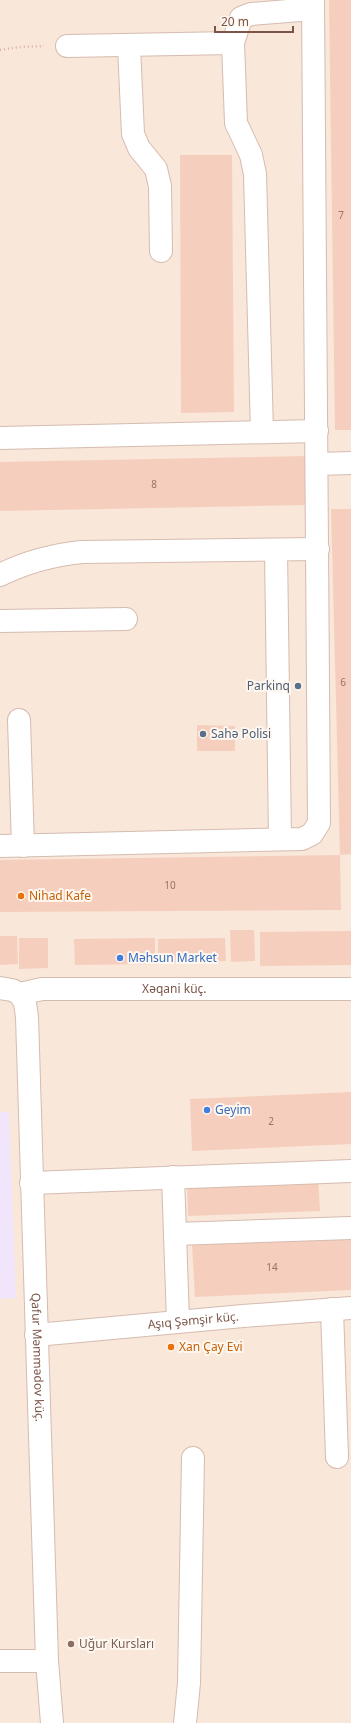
<svg xmlns="http://www.w3.org/2000/svg" width="351" height="1723" font-family="'Noto Sans',sans-serif">
	<rect width="100%" height="100%" fill="#fef3e9"/>
	<!-- residential -->
	<rect fill="#f9e7d9" x="0" y="0" width="351" height="1723"/>
	<!-- education -->
	<polygon fill="#f0e5fb" points="0,1112 9,1112 16,1298 0,1299"/>
	<!-- building -->
	<g fill="#f6cebe">
		<polygon points="329,0 351,0 351,430 335,430"/>
		<polygon points="180,155 232,155 234,412 181,413"/>
		<polygon points="308,456 309,505 0,511 0,462"/>
		<polygon points="331,509 351,509 351,854 340,855"/>
		<polygon points="197,725 235,726 235,751 197,751"/>
		<polygon points="340,855 341,910 0,912 0,860"/>
		<polygon points="230,930 254,930 255,961 231,962"/>
		<polygon points="351,931 351,965 260,966 260,932"/>
		<polygon points="0,936 17,936 18,964 0,965"/>
		<polygon points="19,938 48,938 48,968 19,969"/>
		<polygon points="155,938 155,964 75,965 74,939"/>
		<polygon points="225,938 226,961 158,963 158,939"/>
		<polygon points="351,1092 351,1144 192,1151 190,1099"/>
		<polygon points="318,1178 320,1211 188,1216 187,1184"/>
		<polygon points="351,1238 351,1290 195,1297 192,1245"/>
	</g>
	<g fill="none" stroke-linecap="round" stroke-linejoin="round">
		<!-- minor casing -->
		<g stroke="#d5bcb0" stroke-width="24">
			<g id="minor">
				<polyline points="67,46 233,43"/>
				<polyline points="129,46 133,134 139,148 156,169 160,186 161,251"/>
				<polyline points="262,432 255,174 251,155 236,123 233,43 241,18 251,14 313,9"/>
				<polyline points="0,438 317,431"/>
				<polyline points="317,464 351,463"/>
				<polyline points="276,550 280,839"/>
				<path d="M0 575C26 562 53 555 82 552L318 549"/>
				<polyline points="0,621 126,619"/>
				<polyline points="19,720 23,846"/>
				<polyline points="0,846 302,839 312,834 319,823 313,0"/>
				<path id="s1" d="M0 988 12 990 20 994 42 989H351"/>
				<path id="s2" d="M20 994 25 1003 27 1017 47 1661 52 1723"/>
				<polyline points="173,1177 178,1321"/>
				<polyline points="31,1183 351,1171"/>
				<polyline points="175,1234 351,1228"/>
				<polyline points="332,1309 337,1457"/>
				<path id="s3" d="M36 1335 243 1316 351 1308"/>
				<polyline points="0,1661 47,1661"/>
				<polyline points="185,1723 189,1683 193,1458"/>
			</g>
		</g>
		<!-- path -->
		<polyline stroke="#dcb0a0" stroke-width="2.5" stroke-dasharray="1 3" stroke-linecap="butt" points="0,50 19,47 44,46"/>
		<!-- minor -->
		<use href="#minor" stroke="#fff" stroke-width="22"/>
	</g>
	<!-- markers -->
	<g fill="#5c6f8a" stroke="#fff8f1" stroke-width="1.5">
		<circle cx="298" cy="686" r="4"/>
		<circle cx="203" cy="734" r="4"/>
	</g>
	<g fill="#e8710a" stroke="#fff8f1" stroke-width="1.5">
		<circle cx="21" cy="896" r="4"/>
		<circle cx="171" cy="1347" r="4"/>
	</g>
	<g fill="#3f7fe0" stroke="#fff8f1" stroke-width="1.5">
		<circle cx="120" cy="958" r="4"/>
		<circle cx="207" cy="1110" r="4"/>
	</g>
	<circle fill="#8d6e63" stroke="#fff8f1" stroke-width="1.5" cx="71" cy="1644" r="4"/>
	<g text-anchor="middle" stroke-width="4" stroke-linejoin="round" paint-order="stroke">
		<!-- number labels -->
		<g font-size="10" fill="#9a7366">
			<text x="341" y="219">7</text>
			<text x="154" y="488">8</text>
			<text x="343" y="686">6</text>
			<text x="170" y="889">10</text>
			<text x="271" y="1125">2</text>
			<text x="272" y="1271">14</text>
		</g>
		<!-- service labels -->
		<g font-size="12" fill="#4e5e75" stroke="#fff8f1" text-anchor="end">
			<text x="290" y="690">Parkinq</text>
			<text x="211" y="738" text-anchor="start">Sahə Polisi</text>
		</g>
		<!-- food labels -->
		<g font-size="12" fill="#c56008" stroke="#fff8f1" text-anchor="start">
			<text x="29" y="900">Nihad Kafe</text>
			<text x="179" y="1351">Xan Çay Evi</text>
		</g>
		<!-- shop labels -->
		<g font-size="12" fill="#366cbe" stroke="#fff8f1" text-anchor="start">
			<text x="128" y="962">Məhsun Market</text>
			<text x="215" y="1114">Geyim</text>
		</g>
		<!-- street labels -->
		<g font-size="12" fill="#7c5549" stroke="#fff8f1">
			<text dy="4" stroke="none"><textPath href="#s1" startOffset="176">Xəqani küç.</textPath></text>
			<text dy="4" stroke="none"><textPath href="#s3" startOffset="158">Aşıq Şəmşir küç.</textPath></text>
			<text dy="4" stroke="none"><textPath href="#s2" startOffset="365">Qafur Məmmədov küç.</textPath></text>
		</g>
		<!-- education labels -->
		<g font-size="12" fill="#785e54" stroke="#fff8f1" text-anchor="start">
			<text x="79" y="1648">Uğur Kursları</text>
		</g>
	</g>
	<!-- scale -->
	<path d="M215 26v6h78v-6" fill="none" stroke="#7c5549" stroke-width="2"/>
	<text x="221" y="26" font-size="12" fill="#7c5549" stroke="#fff8f1" stroke-width="3" paint-order="stroke">20 m</text>
</svg>
